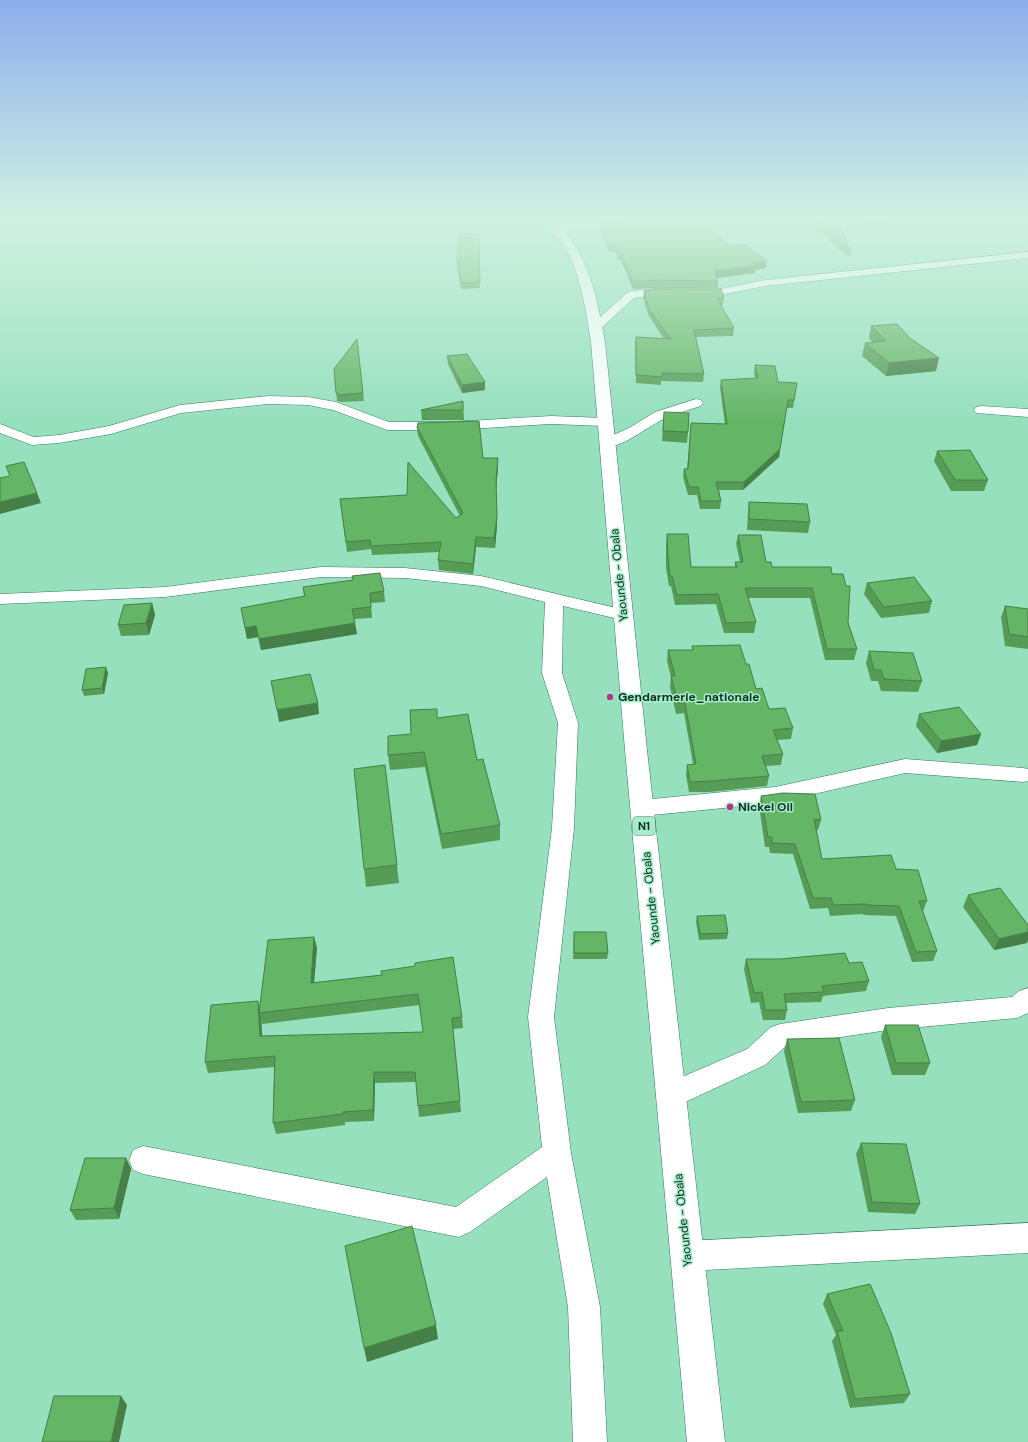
<svg xmlns="http://www.w3.org/2000/svg" width="1028" height="1442" font-family="'DM Sans',sans-serif">
	<rect width="100%" height="100%" fill="#96e0be"/>
	<g fill="none" stroke-linecap="round" stroke-linejoin="round">
		<!-- street casing -->
		<g stroke="#317b5e" stroke-width="1">
			<g id="street">
				<polygon points="628,221 678,221 673,224 556,231 551,228 556,225"/>
				<polygon points="1028,252 1028,258 765,286 715,296 658,295 634,298 599,330 591,330 589,327 627,293 631,291 658,289 715,290 765,280"/>
				<polygon points="268,396 308,397 336,402 389,422 451,422 551,416 605,418 610,419 612,422 610,425 605,426 551,424 451,430 387,430 333,410 308,405 268,404 181,413 111,434 59,443 32,445 0,433 0,424 34,437 59,435 109,426 180,405"/>
				<path d="M696 399 701 400 703 403 701 406C689 410 677 413 666 418 649 425 620 451 602 446L600 443 602 440 629 428 655 412Z"/>
				<polygon points="981,406 1028,409 1028,417 976,413 974,410 976,407"/>
				<polygon points="321,567 405,568 481,576 629,611 632,615 629,619 623,620 563,606 562,673 578,723 574,828 554,1017 571,1153 600,1307 607,1442 573,1442 568,1307 547,1177 470,1232 459,1237 143,1174 133,1170 129,1160 133,1150 143,1146 456,1207 542,1147 528,1017 552,828 558,723 542,673 545,602 481,586 405,578 321,577 165,597 0,604 0,594 165,587"/>
				<polygon points="905,759 1023,768 1028,769 1028,781 1023,782 905,773 775,803 642,816 634,814 631,808 634,802 642,800 775,787"/>
				<polygon points="1028,988 1028,1013 1017,1018 888,1030 787,1045 765,1065 681,1104 671,1107 661,1104 657,1095 661,1086 747,1049 771,1027 780,1024 888,1008 1012,997 1019,991"/>
				<polygon points="1028,1223 1028,1253 687,1271 676,1267 672,1256 676,1245 687,1241"/>
			</g>
		</g>
		<!-- highway casing -->
		<g stroke="#317b5e" stroke-width="1">
			<path id="highway" d="M545 221H556C590 257 596 295 605 342L647 750 725 1442H687L625 750 591 342C586 311 581 278 567 250 561 239 550 231 545 221Z"/>
		</g>
		<!-- street -->
		<use href="#street" fill="#fff" fill-rule="evenodd"/>
		<!-- highway -->
		<use href="#highway" fill="#fff" fill-rule="evenodd"/>
	</g>
	<!-- wall -->
	<g fill="#569c57" fill-rule="evenodd">
		<polygon points="809,221 837,221 851,251 849,258"/>
		<polygon points="858,221 890,221 889,225 859,225"/>
		<polygon points="600,223 729,246 766,268 755,270 755,273 717,278 717,288 658,288 633,289 621,260 619,261 615,252 609,252 600,230"/>
		<polygon points="479,234 480,288 461,289 457,265 457,259"/>
		<polygon points="644,291 724,298 723,305 721,305 734,328 733,336 696,337 704,374 703,382 661,381 661,385 636,383 635,345 636,337 664,339 649,316 643,298"/>
		<polygon points="871,326 936,371 886,376 862,356 865,343 873,343 869,338"/>
		<polygon points="357,339 364,401 341,402 337,401 334,369"/>
		<polygon points="447,356 485,382 485,390 462,393 448,364"/>
		<polygon points="755,365 778,382 797,383 793,408 786,408 779,457 743,490 719,490 721,501 720,509 700,509 697,495 688,495 683,477 684,469 687,469 691,423 725,424 720,388 721,380 755,378 754,373"/>
		<polygon points="463,401 464,420 422,420 421,410"/>
		<polygon points="664,412 688,432 687,443 662,441"/>
		<polygon points="417,427 483,458 498,458 498,467 496,488 497,526 495,548 476,547 473,574 439,570 438,560 440,552 372,555 371,549 347,552 340,499 456,518 460,516 418,436"/>
		<polygon points="937,451 988,480 984,491 951,491 934,461"/>
		<polygon points="749,502 810,522 808,533 747,530 748,513"/>
		<polygon points="667,534 691,567 735,567 735,562 740,562 736,544 738,535 772,567 832,574 857,649 854,660 825,660 810,598 748,598 756,622 754,633 724,633 716,604 675,605 671,586 669,586 666,568 666,544"/>
		<polygon points="867,583 932,601 929,613 881,618 864,594"/>
		<polygon points="303,587 384,591 385,602 371,603 372,618 354,619 357,634 261,650 258,637 247,639 241,608 304,597"/>
		<polygon points="152,603 155,615 149,635 121,636 118,625"/>
		<polygon points="1005,606 1028,609 1028,649 1005,646 1001,617"/>
		<polygon points="692,646 746,664 756,689 769,709 793,728 791,739 777,740 783,754 781,765 766,766 769,776 767,786 710,792 689,792 686,775 687,765 693,764 684,713 676,714 670,687 671,677 667,661 668,650 692,650"/>
		<polygon points="869,651 922,681 918,692 881,691 878,681 871,681 866,663"/>
		<polygon points="108,673 104,694 84,696 82,690"/>
		<polygon points="919,714 981,734 977,745 937,753 916,726"/>
		<polygon points="438,718 477,760 500,825 500,840 442,849 425,767 390,770 388,755 411,734"/>
		<polygon points="761,796 821,820 818,830 816,830 822,859 896,869 927,901 923,911 937,951 933,961 912,962 896,916 863,915 863,914 830,916 828,908 810,909 793,854 770,853 769,847 765,847 759,806"/>
		<polygon points="397,865 399,883 366,887 364,869"/>
		<polygon points="968,895 1027,943 994,950 963,907"/>
		<polygon points="697,916 728,933 727,939 699,940 696,922"/>
		<polygon points="574,932 608,953 607,959 573,959"/>
		<path d="M314 937 317 948 314 983 382 975 462 1017 463 1028 453 1029 461 1112 419 1117 416 1082 375 1083 374 1121 345 1122V1125L276 1134 273 1123 274 1067 208 1073 205 1062 258 1001 260 1009ZM420 1005 423 1032 262 1036 261 1019 262 1024Z"/>
		<polygon points="746,959 849,963 869,981 866,991 823,996 821,1002 786,1003 787,1010 785,1020 763,1020 759,1002 751,1003 744,969"/>
		<polygon points="885,1025 930,1063 925,1075 892,1075 881,1037"/>
		<polygon points="787,1039 855,1100 851,1111 798,1113 784,1051"/>
		<polygon points="861,1143 920,1204 915,1214 868,1212 856,1154"/>
		<polygon points="126,1158 131,1169 119,1219 76,1220 70,1210"/>
		<polygon points="827,1294 910,1394 904,1403 850,1408 832,1341 836,1335 823,1304"/>
	</g>
	<!-- shaded-wall -->
	<g fill="#467f47">
		<polygon points="767,261 766,268 755,270 755,273 714,278 715,271 752,263"/>
		<polygon points="716,281 718,281 717,288 715,288"/>
		<polygon points="939,358 936,371 886,376 889,363"/>
		<polygon points="485,382 485,390 462,393 462,385"/>
		<polygon points="780,449 779,457 743,490 744,482"/>
		<polygon points="498,458 498,467 496,490 496,480"/>
		<polygon points="37,493 41,503 0,514 0,502"/>
		<polygon points="497,517 497,526 495,548 494,538"/>
		<polygon points="476,537 476,547 473,574 473,564"/>
		<polygon points="152,603 155,615 149,635 146,623"/>
		<polygon points="355,623 357,634 261,650 259,639"/>
		<polygon points="256,626 258,637 247,639 245,628"/>
		<polygon points="106,667 108,673 104,694 102,688"/>
		<polygon points="318,703 319,714 279,722 277,710"/>
		<polygon points="981,734 977,745 937,753 941,741"/>
		<polygon points="1028,932 1028,940 1027,943 994,950 999,939"/>
		<polygon points="314,937 317,948 313,994 311,983"/>
		<polygon points="258,1001 261,1012 259,1013 261,1019 263,1047 260,1036"/>
		<polygon points="374,1072 375,1083 374,1121 373,1110"/>
		<polygon points="126,1158 131,1169 119,1219 114,1208"/>
		<polygon points="436,1325 438,1339 367,1362 364,1348"/>
		<polygon points="121,1396 127,1405 119,1442 111,1442"/>
	</g>
	<!-- building -->
	<g fill="#64b565" stroke="#467f47">
		<polygon points="639,221 702,221 729,246 744,244 767,261 752,263 756,265 715,271 718,281 716,281 659,280 633,282 621,253 620,253 615,245 609,245 600,223"/>
		<polygon points="817,221 837,221 851,251"/>
		<polygon points="459,234 479,234 480,282 461,283 457,259"/>
		<polygon points="659,289 721,289 724,298 717,298 734,328 694,330 704,374 662,373 662,377 636,375 636,337 671,339 649,309 644,291"/>
		<polygon points="897,324 911,339 939,358 889,363 865,343 886,341 871,326"/>
		<polygon points="357,339 363,393 340,395 336,393 334,369"/>
		<polygon points="467,354 485,382 462,385 447,356"/>
		<polygon points="755,365 775,366 778,382 797,383 794,400 788,400 780,449 744,482 716,482 721,501 701,501 698,487 689,487 684,469 688,469 691,423 727,424 721,380 758,378"/>
		<polygon points="463,401 463,410 421,410"/>
		<polygon points="664,412 689,413 688,432 663,431"/>
		<polygon points="479,421 483,458 498,458 496,480 497,517 494,538 476,537 473,564 438,560 441,542 371,546 370,540 346,542 340,499 407,495 408,462 456,518 463,513 417,427 418,423"/>
		<polygon points="970,450 988,480 955,480 937,451"/>
		<polygon points="24,462 37,493 0,502 0,478 10,476 6,466"/>
		<polygon points="749,502 807,504 810,522 749,519"/>
		<polygon points="667,534 688,534 691,567 737,567 735,562 743,562 738,535 761,535 766,562 771,562 772,567 831,567 832,574 843,574 846,586 850,586 848,623 857,649 827,649 812,588 745,588 756,622 726,623 718,594 677,595 672,576 670,576 668,558"/>
		<polygon points="380,573 384,591 370,593 371,607 352,609 355,623 259,639 256,626 245,628 241,608 305,596 303,587 353,580 352,576"/>
		<polygon points="914,577 932,601 884,607 867,583"/>
		<polygon points="152,603 146,623 118,625 124,605"/>
		<polygon points="1005,606 1028,609 1028,637 1009,634"/>
		<polygon points="740,645 746,664 749,664 756,689 762,688 769,709 785,708 793,728 773,730 783,754 762,756 769,776 712,781 690,782 687,765 696,764 685,703 678,703 671,676 675,676 668,650 693,650 692,646"/>
		<polygon points="869,651 913,653 922,681 884,679 881,670 874,670"/>
		<polygon points="106,667 102,688 82,690 86,669"/>
		<polygon points="310,674 318,703 277,710 271,681"/>
		<polygon points="959,707 981,734 941,741 919,714"/>
		<polygon points="437,709 437,718 468,714 477,760 483,759 500,825 441,834 424,752 388,755 388,736 411,734 410,710"/>
		<polygon points="385,765 397,865 364,869 354,769"/>
		<polygon points="783,793 815,794 821,820 814,819 822,859 891,855 896,869 918,870 927,901 919,901 937,951 916,952 899,906 867,905 866,904 833,905 831,898 813,898 795,844 772,843 772,837 768,837 761,796"/>
		<polygon points="1000,888 1028,925 1028,932 999,939 968,895"/>
		<polygon points="725,915 728,933 700,934 697,916"/>
		<polygon points="574,932 606,932 608,953 574,953"/>
		<polygon points="314,937 311,983 382,975 381,971 415,966 415,963 453,957 462,1017 452,1018 460,1101 418,1106 415,1072 374,1072 373,1110 343,1112 343,1114 273,1123 275,1056 205,1062 211,1005 258,1001 260,1036 423,1032 418,994 259,1013 268,940"/>
		<polygon points="845,953 849,963 862,962 869,981 822,986 824,992 784,994 787,1010 765,1010 762,992 754,993 746,959 780,959"/>
		<polygon points="885,1025 918,1025 930,1063 896,1063"/>
		<polygon points="839,1038 855,1100 801,1102 787,1039"/>
		<polygon points="861,1143 906,1144 920,1204 872,1202"/>
		<polygon points="85,1158 126,1158 114,1208 70,1210"/>
		<polygon points="412,1226 436,1325 364,1348 345,1246"/>
		<polygon points="870,1284 891,1333 910,1394 855,1399 837,1331 843,1331 827,1294"/>
		<polygon points="54,1396 121,1396 111,1442 42,1442"/>
	</g>
	<!-- sky -->
	<linearGradient id="sky" x2="0" y2="1"><stop stop-color="#8dadec"/><stop offset="0.52" stop-color="#d0f1e2"/><stop offset="1" stop-color="#d0f1e2" stop-opacity="0"/></linearGradient>
	<rect width="1028" height="423" fill="url(#sky)"/>
	<!-- markers -->
	<g fill="#b23788" stroke="#a3edcb" stroke-width="1.5">
		<circle cx="610" cy="697" r="4"/>
		<circle cx="730" cy="807" r="4"/>
	</g>
	<g text-anchor="middle" stroke-width="3" stroke-linejoin="round" paint-order="stroke">
		<!-- shield labels -->
		<rect fill="#a3edcb" stroke="#3d6955" stroke-width="1" x="633" y="817" width="22" height="18" rx="3"/>
		<g font-size="11" font-weight="bold" fill="#113023">
			<text x="644" y="830">N1</text>
		</g>
		<!-- street labels -->
		<g font-size="12" fill="#113023" stroke="#a3edcb">
			<text transform="translate(619 575) rotate(-96)" y="4">Yaounde - Obala</text>
			<text transform="translate(651 898) rotate(-96)" y="4">Yaounde - Obala</text>
			<text transform="translate(683 1220) rotate(-96)" y="4">Yaounde - Obala</text>
		</g>
		<!-- poi labels -->
		<g font-size="12" font-weight="bold" fill="#113023" stroke="#a3edcb" text-anchor="start">
			<text x="618" y="701">Gendarmerie_nationale</text>
			<text x="738" y="811">Nickel Oil</text>
		</g>
	</g>
</svg>
